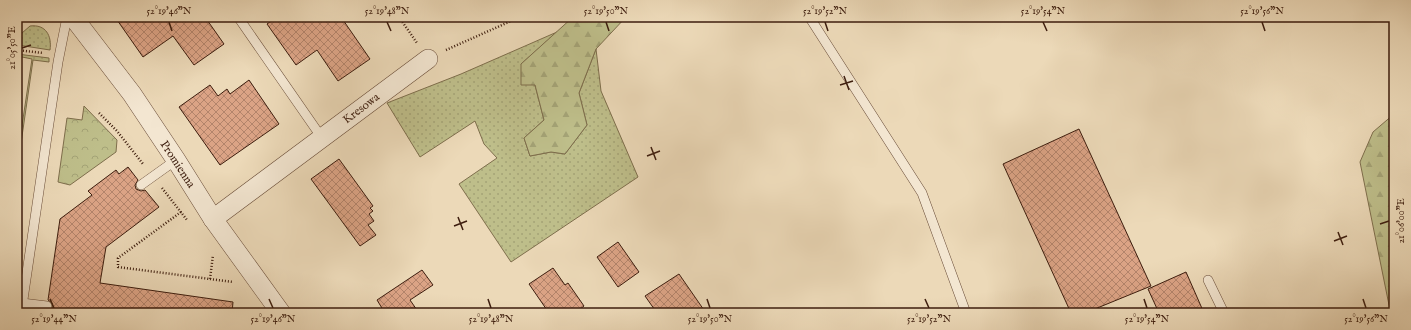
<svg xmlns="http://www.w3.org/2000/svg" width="1411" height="330" font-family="'IM FELL English',serif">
	<defs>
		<pattern id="grass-dots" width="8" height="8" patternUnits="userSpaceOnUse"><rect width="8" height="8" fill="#bebe8a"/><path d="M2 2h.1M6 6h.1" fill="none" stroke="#a4a376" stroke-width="1.8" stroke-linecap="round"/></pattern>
		<pattern id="forest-firs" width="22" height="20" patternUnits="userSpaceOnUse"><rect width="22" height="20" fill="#bebe8a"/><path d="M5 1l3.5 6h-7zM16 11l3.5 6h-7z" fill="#a4a376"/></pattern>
		<pattern id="park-crowns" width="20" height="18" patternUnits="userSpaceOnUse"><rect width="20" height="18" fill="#bebe8a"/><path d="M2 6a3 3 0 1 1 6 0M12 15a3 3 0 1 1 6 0" fill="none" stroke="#a4a376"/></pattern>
		<pattern id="building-cross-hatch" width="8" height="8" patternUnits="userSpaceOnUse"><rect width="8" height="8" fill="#dba385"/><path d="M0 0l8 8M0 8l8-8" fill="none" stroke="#b3846b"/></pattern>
	</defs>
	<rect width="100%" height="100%" fill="#ecd9b8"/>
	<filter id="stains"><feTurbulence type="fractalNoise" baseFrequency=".005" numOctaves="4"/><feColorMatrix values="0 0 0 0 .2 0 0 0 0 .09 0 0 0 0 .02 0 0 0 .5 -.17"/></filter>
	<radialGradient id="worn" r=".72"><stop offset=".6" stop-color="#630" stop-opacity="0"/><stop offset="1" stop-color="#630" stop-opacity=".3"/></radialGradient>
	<!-- grass -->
	<g fill="url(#grass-dots)" stroke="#7e6e4c">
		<path d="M30 26C46 24 52 36 50 50L18 45 22 33Z"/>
		<polygon points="557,32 521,64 535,85 544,120 524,138 530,156 551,152 565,154 587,125 579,93 596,49 601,91 638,177 511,262 459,184 497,158 484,144 475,121 420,157 387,103 461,74"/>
		<polygon points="17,54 49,58 49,62 33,60 17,171 17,153 18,152 32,59 17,56"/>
	</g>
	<!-- forest -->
	<g fill="url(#forest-firs)" stroke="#7e6e4c">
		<polygon points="573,17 626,17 596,49 579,93 587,125 565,154 551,152 530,156 524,138 544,120 535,85 521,85 521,64"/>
		<polygon points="1394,114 1394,313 1389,305 1360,162 1373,132"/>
	</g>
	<!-- park -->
	<polygon fill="url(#park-crowns)" stroke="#7e6e4c" points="84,106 117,140 116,152 70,185 58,182 67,118 82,120"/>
	<!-- building -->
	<g fill="url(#building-cross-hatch)" stroke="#3d1d0e">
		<polygon points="115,17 205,17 224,44 194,65 173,36 143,57"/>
		<polygon points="277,17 341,17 370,59 338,81 317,50 296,65 267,24"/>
		<polygon points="249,80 279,124 220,165 179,107 210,85 218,96 227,89 230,94"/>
		<polygon points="1079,129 1151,286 1085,313 1071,313 1003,164"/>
		<polygon points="339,159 373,206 370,208 373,211 369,214 374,221 368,225 376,235 360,246 311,179"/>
		<polygon points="128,167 138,180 135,185 136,189 141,191 145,190 159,207 106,247 100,283 233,302 232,313 47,313 52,310 53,307 52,303 48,300 60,219 92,195 88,191 116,170 119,174"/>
		<polygon points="618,242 639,272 618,287 597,257"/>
		<polygon points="553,268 565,285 568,283 584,306 575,313 549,313 529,284"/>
		<polygon points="422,270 433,285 410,300 419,313 385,313 377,300"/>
		<polygon points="1186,272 1204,313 1159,313 1148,289"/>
		<polygon points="679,274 706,313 657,313 645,296"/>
	</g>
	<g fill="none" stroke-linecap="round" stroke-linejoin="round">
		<!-- lane casing -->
		<g stroke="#694c38" stroke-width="10">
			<g id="lane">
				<polyline points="238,17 322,138"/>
				<polyline points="810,18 922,193 966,313"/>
				<polyline points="141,185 176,160"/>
				<polyline points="1208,280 1224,313"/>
				<polyline points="22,303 47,306"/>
				<polyline points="21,313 58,62 67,17"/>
			</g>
		</g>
		<!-- street casing -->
		<g stroke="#694c38" stroke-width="20">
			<g id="street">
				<polyline points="73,17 132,94 176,160 213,219 281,313"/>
				<polyline points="213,219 428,59"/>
			</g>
		</g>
		<!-- path -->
		<g stroke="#3d1d0e" stroke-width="2.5" stroke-dasharray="1 2" stroke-linecap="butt">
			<polyline points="399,17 417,43"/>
			<polyline points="17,50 43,53"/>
			<polyline points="446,50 520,17"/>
			<polyline points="99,113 117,131 143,164"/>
			<polyline points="162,188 187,220"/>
			<polyline points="181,212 118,258 118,267 210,279 213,255"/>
			<polyline points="210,279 233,282"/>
		</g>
		<!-- lane -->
		<use href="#lane" stroke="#f3e6d1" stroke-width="9"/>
		<!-- street -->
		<use href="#street" stroke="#f3e6d1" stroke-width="19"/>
	</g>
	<!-- ticks -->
	<path fill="none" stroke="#3d1d0e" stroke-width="1.5" d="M169 22 172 31M387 22 391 31M606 22 609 31M825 22 828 31M1043 22 1047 31M1262 22 1265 31M22 48 31 45M844 76 849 90M840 85 853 81M651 147 656 160M647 156 660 151M458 217 463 230M1380 224 1389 221M454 226 467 221M1338 232 1343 245M1334 241 1347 236M50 299 54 308M269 299 273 308M488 299 491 308M707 299 710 308M925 299 929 308M1144 299 1147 308M1363 299 1366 308"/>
	<g text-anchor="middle" stroke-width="3.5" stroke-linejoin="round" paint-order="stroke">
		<!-- street labels -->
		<g font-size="12" fill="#3d1d0e" stroke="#f3e6d1">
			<text transform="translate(361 108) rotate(-37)" y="4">Kresowa</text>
			<text transform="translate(178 164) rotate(57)" y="4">Promienna</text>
		</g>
	</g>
	<!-- margin -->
	<rect width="1411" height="330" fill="none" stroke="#ecd9b8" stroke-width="44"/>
	<rect x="22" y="22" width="1367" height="286" fill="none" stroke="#3d1d0e" stroke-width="1.5"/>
	<g font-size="10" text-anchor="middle" fill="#3d1d0e">
		<text x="169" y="14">52°19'46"N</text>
		<text x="387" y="14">52°19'48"N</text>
		<text x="606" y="14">52°19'50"N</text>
		<text x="825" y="14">52°19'52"N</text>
		<text x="1043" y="14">52°19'54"N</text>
		<text x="1262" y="14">52°19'56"N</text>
		<text transform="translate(11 48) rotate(-90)" y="4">21°05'50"E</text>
		<text transform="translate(1400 221) rotate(-90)" y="4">21°06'00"E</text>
		<text x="54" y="322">52°19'44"N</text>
		<text x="273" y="322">52°19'46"N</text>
		<text x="491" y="322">52°19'48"N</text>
		<text x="710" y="322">52°19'50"N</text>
		<text x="929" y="322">52°19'52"N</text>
		<text x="1147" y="322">52°19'54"N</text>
		<text x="1366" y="322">52°19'56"N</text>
	</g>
	<rect width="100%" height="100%" filter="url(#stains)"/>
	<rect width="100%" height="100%" fill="url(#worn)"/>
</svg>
